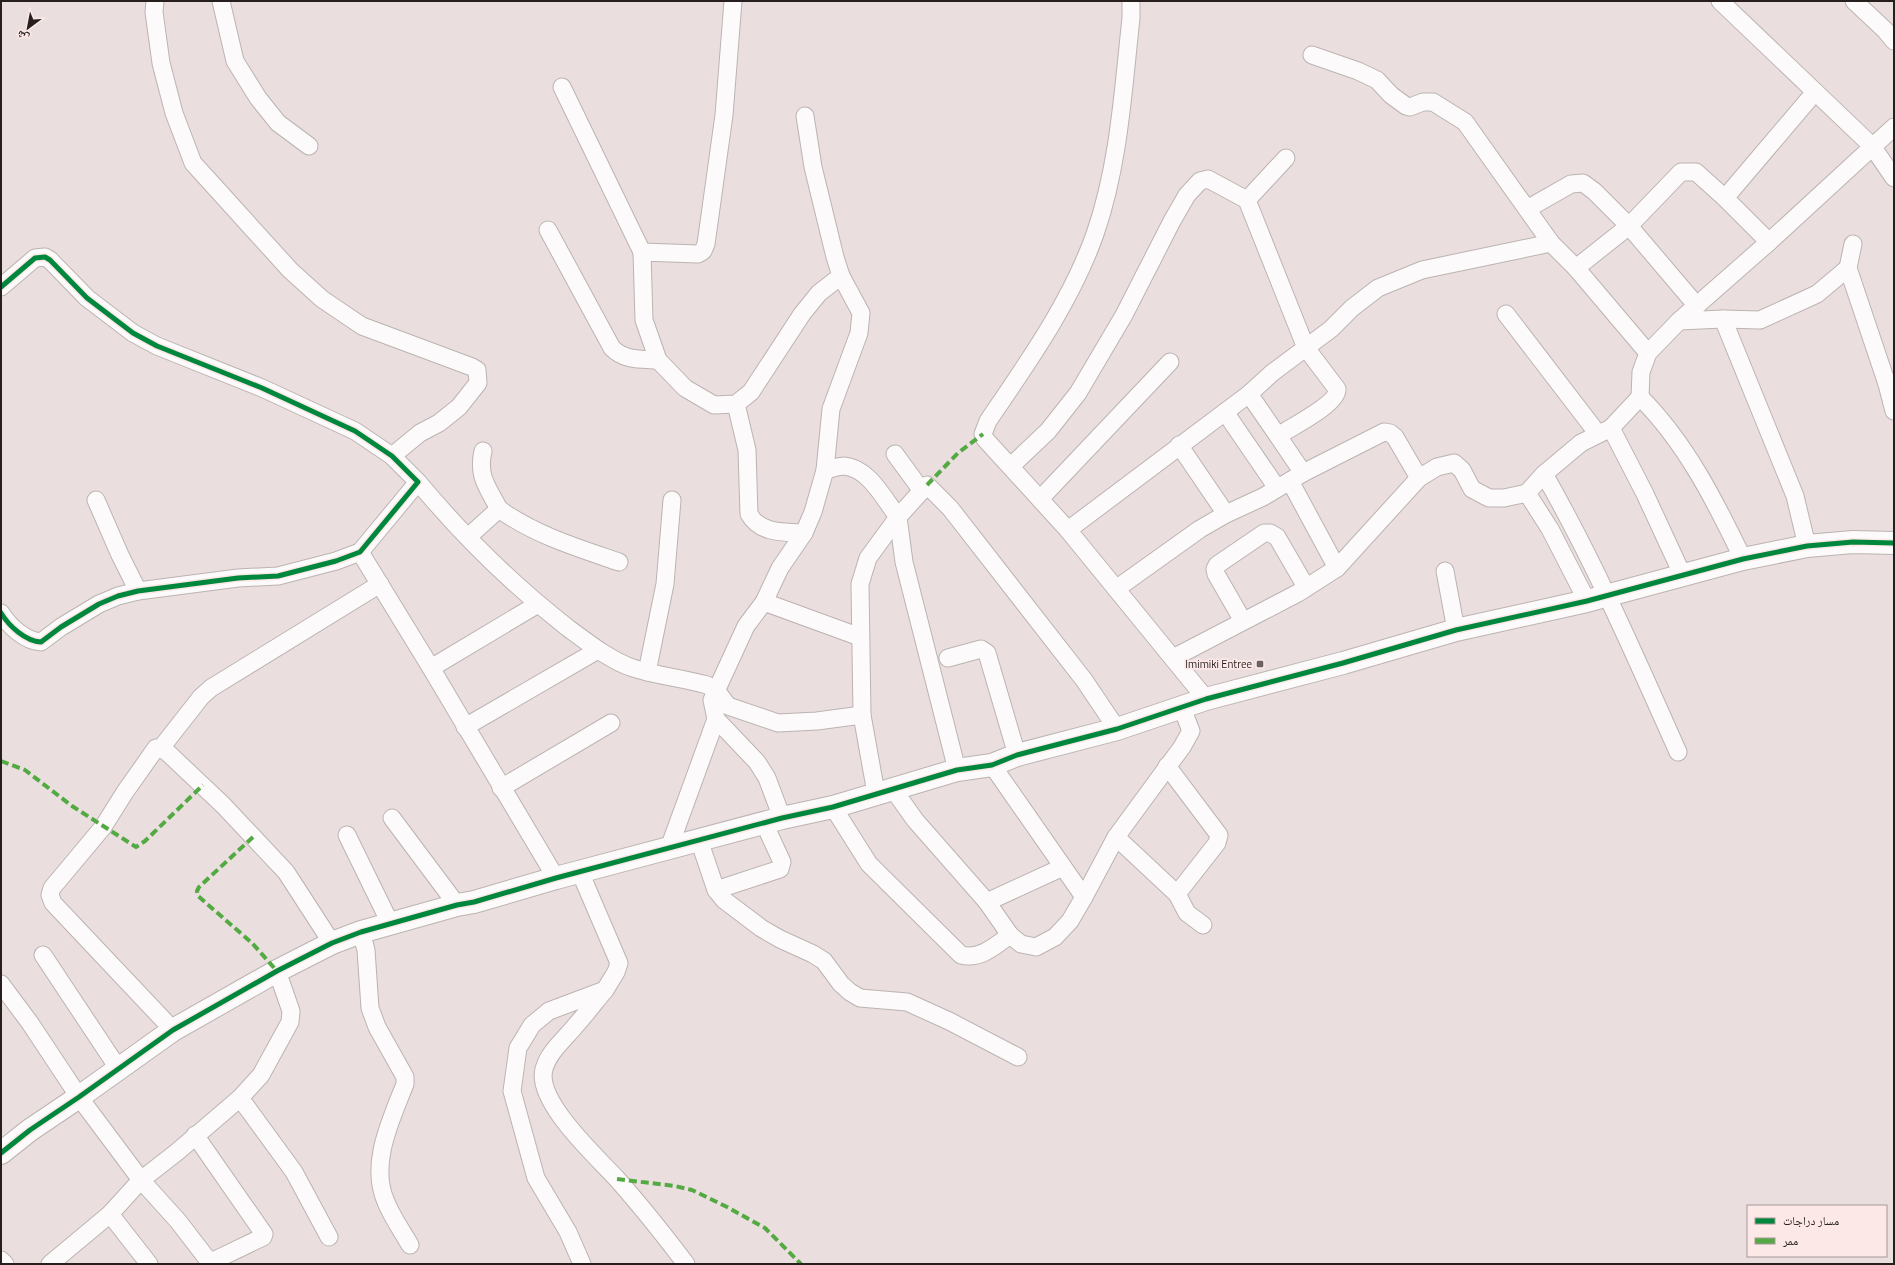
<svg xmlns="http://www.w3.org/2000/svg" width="1895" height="1265" font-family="'Titillium Web','Noto Naskh Arabic',sans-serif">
	<rect width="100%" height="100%" fill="#eadfde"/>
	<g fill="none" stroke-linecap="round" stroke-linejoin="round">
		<!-- minor casing -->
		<g stroke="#bcb3b2" stroke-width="19">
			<g id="minor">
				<polyline points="155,1 154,12 161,63 174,113 193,163 290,270 322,299 362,326 472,367 477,370 478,383 459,407 439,423 420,433 392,456"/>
				<polyline points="221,1 235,61 258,98 278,123 309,146"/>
				<polyline points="733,1 724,115 706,244 703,251 698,254 642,252 644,320 658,360 685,388 714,405 736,404 751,392 802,314 819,293 841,276"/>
				<polyline points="1720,1 1872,146 1894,178"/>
				<polyline points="1854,1 1885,30 1894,41"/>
				<polyline points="1312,55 1358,71 1377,80 1391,95 1406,106 1410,107 1423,102 1433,102 1465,122 1551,243 1576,268 1648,353"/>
				<polyline points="562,87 642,252"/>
				<polyline points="1247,200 1286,158"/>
				<polyline points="1527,209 1571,184 1583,183 1594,191 1629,226 1576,268"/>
				<path d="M548 230 612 348C625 361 641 359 658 360"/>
				<polyline points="1769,242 1725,198 1815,92"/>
				<polyline points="1853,244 1848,268 1887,384"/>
				<path d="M1 287 35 258 45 257 50 260 87 298 133 333 157 346 262 388 355 431 392 456 418 482 360 552 336 561 278 576 238 578 138 591 118 596 99 604 61 627 41 642C25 641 9 626 1 613"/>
				<polyline points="1697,306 1629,226 1681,172 1696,172 1725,198"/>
				<polyline points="1506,314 1598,434"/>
				<polyline points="1723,319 1795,496 1807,546"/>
				<polyline points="1679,321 1723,319 1760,320 1817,294 1848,268"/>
				<polyline points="1894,382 1887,384 1894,411"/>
				<path d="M1640 397C1686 443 1715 501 1743 559"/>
				<path d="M736 404 747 450 749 514C760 534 784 532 804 533"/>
				<polyline points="1225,412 1277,488"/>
				<polyline points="1278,436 1303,473"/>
				<polyline points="1179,445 1226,514"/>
				<path d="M483 451C477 476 488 488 499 509"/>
				<polyline points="895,454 922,491"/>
				<path d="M1011 466 1048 431 1078 393 1124 315 1172 221 1187 195 1200 181 1208 179 1247 200 1306 348 1337 389C1338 404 1291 427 1278 436L1249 394"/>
				<path d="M825 470C831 469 838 466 844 466 869 468 884 499 898 517L868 558 860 584 862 715 876 793"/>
				<path d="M1544 474C1595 563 1636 658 1678 752"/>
				<polyline points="1290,481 1337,568"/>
				<path d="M418 482C463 536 513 585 568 628 587 642 611 661 633 668 657 676 683 678 707 685L716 690 728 706 778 723 817 721 862 715"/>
				<polyline points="1527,493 1550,529 1587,601"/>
				<polyline points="1040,499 1170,362"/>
				<polyline points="96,500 120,555 138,591"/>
				<path d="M1068 530 985 439 983 434 988 421C1028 362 1071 302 1095 234 1119 165 1123 91 1131 18V1"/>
				<path d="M468 537 499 509C535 535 578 548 619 562"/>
				<polyline points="360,552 431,668 556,878"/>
				<polyline points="1445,571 1456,630"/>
				<polyline points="1683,576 1645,494 1611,428 1640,397 1641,372 1648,353 1679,321 1769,242 1894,127"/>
				<polyline points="1116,589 1200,529 1226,514 1263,497 1303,473 1384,432 1390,433 1395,437 1419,478 1437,467 1454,463 1462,470 1472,489 1489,498 1504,498 1527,493 1544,474 1581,443 1611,428"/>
				<polyline points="764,602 860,637"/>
				<polyline points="1243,621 1216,574 1215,569 1217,565 1264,533 1270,533 1277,537 1306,587"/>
				<polyline points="948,658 981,649 987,653 1017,755"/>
				<polyline points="1173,658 1298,593 1337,568 1419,478"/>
				<polyline points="431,668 538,604"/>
				<polyline points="647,672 665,584 672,500"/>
				<polyline points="1206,699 1068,530 1249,394 1272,373 1331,329 1352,308 1378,288 1422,270 1551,243"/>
				<polyline points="465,727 598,650"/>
				<polyline points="161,748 201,697 211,688 380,584"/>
				<polyline points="992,765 1084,897"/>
				<polyline points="1167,766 1219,835 1217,843 1177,894"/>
				<polyline points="957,770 904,562 898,517 927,485 950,508 1084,680 1117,729"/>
				<polyline points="501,788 611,723"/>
				<polyline points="893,789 915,820 987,902 1010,935 1021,944 1036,947 1055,937 1070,921 1084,897 1116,837 1182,747 1191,731 1182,708"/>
				<path d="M833 807 869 864 961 955C980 960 995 946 1010 935"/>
				<polyline points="392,818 457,905"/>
				<polyline points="782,818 767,778 757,762 716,719 712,700 746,626 764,602 780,568 804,533 813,512 825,470 831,409 859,333 861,313 841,276 835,257 813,167 805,116"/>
				<polyline points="347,835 390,923"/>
				<polyline points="1116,837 1177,894 1187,913 1203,925"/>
				<polyline points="699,840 716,890 724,900 761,928 780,939 813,954 824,961 841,984 850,992 860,998 907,1002 949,1021 1018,1057"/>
				<polyline points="669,848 716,719"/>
				<polyline points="580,872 619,963 616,972 605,990 549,1011 532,1025 518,1048 512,1091 536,1178 568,1232 582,1264"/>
				<polyline points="716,890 780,869 782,862 764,823"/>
				<polyline points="987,902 1063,867"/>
				<path d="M361 932 366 950 370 1008 377 1027 405 1077V1084C391 1120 369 1164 386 1202 392 1217 402 1231 410 1245"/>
				<polyline points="43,955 118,1068"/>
				<polyline points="1,984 30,1023 79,1097 141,1180 178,1221 208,1260 213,1261 263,1237 264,1234 195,1135"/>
				<path d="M605 990C595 1002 586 1014 576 1025 565 1039 549 1051 544 1069 535 1101 597 1157 617 1179 641 1206 664 1235 686 1264"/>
				<polyline points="173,1030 53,903 50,895 52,888 103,827 125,792 156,748 161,748 168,753 223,805 286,872 332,943"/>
				<polyline points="240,1098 294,1172 329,1237"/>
				<polyline points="110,1214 149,1264"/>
				<polyline points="1,1260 5,1264"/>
				<polyline points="50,1264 110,1214 141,1180 177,1152 240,1098 261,1075 290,1022 291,1011 277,971"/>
			</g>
		</g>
		<!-- tertiary casing -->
		<g stroke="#bcb3b2" stroke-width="24">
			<polyline id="tertiary" points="1,1153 30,1130 79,1097 173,1030 277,971 332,943 361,932 457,905 474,902 556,878 782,818 833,807 957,770 992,765 1017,755 1117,729 1206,699 1343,663 1456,630 1587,601 1743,559 1807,546 1853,542 1894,543"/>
		</g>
		<!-- minor -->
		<use href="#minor" stroke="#fcfafa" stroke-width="17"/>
		<!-- tertiary -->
		<use href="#tertiary" stroke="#fcfafa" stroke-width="22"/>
		<!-- quiet -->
		<g stroke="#53aa43" stroke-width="4" stroke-dasharray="8 4" stroke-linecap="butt">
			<polyline points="927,485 958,453 983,434"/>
			<polyline points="1,761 25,770 72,806 136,847 145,841 203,785"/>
			<polyline points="253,837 199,887 197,891 198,896 252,943 277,971"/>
			<polyline points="617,1179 675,1186 692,1190 727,1207 765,1228 801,1264"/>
		</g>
		<!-- cycleway casing -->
		<g stroke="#fce8e7" stroke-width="8">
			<g id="cycleway">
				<path d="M1 287 35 258 45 257 50 260 87 298 133 333 157 346 262 388 355 431 392 456 418 482 360 552 336 561 278 576 238 578 138 591 118 596 99 604 61 627 41 642C25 641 9 626 1 613"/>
				<polyline points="1,1153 30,1130 79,1097 173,1030 277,971 332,943 361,932 457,905 474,902 556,878 782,818 833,807 957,770 992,765 1017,755 1117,729 1206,699 1343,663 1456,630 1587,601 1743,559 1807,546 1853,542 1894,543"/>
			</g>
		</g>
		<!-- cycleway -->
		<use href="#cycleway" stroke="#00873e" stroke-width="5"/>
	</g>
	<!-- markers -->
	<rect fill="#6b6261" stroke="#fce8e7" stroke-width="1.5" x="1256" y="660" width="8" height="8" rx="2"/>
	<g text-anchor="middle" stroke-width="3.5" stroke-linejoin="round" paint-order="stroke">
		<!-- poi labels -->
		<g font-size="11" fill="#261f1e" stroke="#fce8e7" text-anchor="end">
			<text x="1252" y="668">Imimiki Entree</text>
		</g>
	</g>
	<!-- border -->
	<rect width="1895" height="1265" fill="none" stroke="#261f1e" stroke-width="4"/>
	<!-- legend -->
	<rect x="1747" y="1205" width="140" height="52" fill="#fce8e7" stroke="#a69897"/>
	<rect x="1755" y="1218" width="20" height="6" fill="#00873e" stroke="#a69897"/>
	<text x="1783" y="1225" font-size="12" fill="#261f1e">مسار دراجات</text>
	<rect x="1755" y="1238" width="20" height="6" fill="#53aa43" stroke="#a69897"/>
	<text x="1783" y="1245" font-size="12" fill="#261f1e">ممر</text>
	<!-- north arrow -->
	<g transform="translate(28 28) rotate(212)" stroke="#fce8e7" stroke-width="3" paint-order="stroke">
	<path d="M0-3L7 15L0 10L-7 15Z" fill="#261f1e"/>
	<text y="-6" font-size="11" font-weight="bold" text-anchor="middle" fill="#261f1e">ش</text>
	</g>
</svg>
